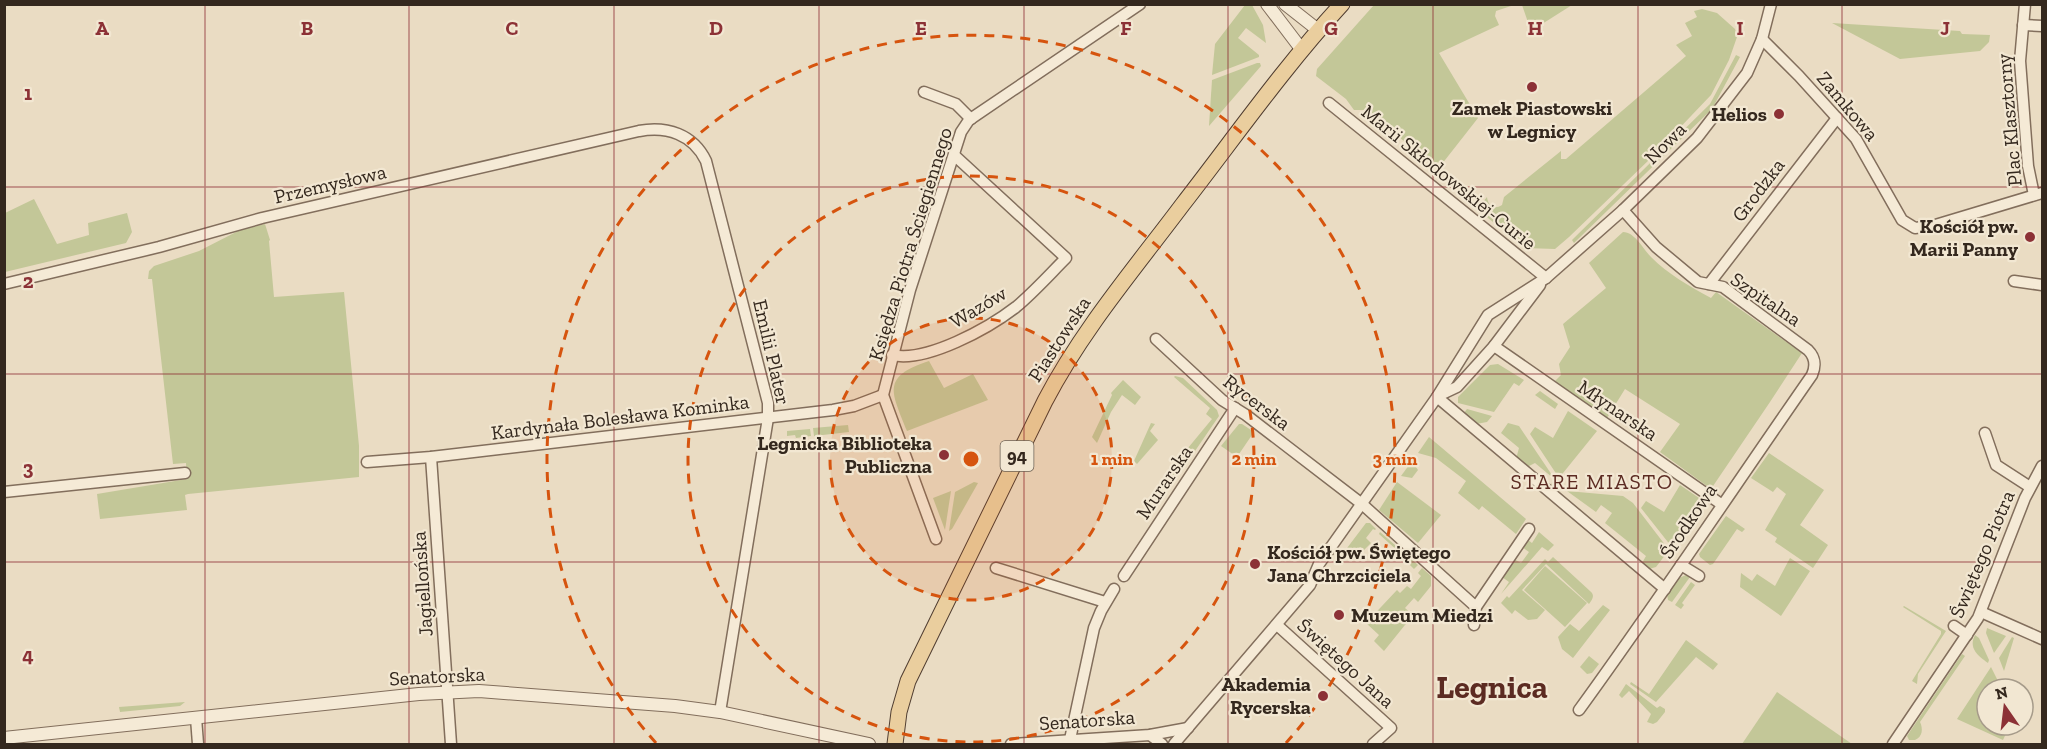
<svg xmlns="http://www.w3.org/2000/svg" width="2047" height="749" font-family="'Zilla Slab',serif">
	<rect width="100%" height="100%" fill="#eadcc3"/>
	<!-- green -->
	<g fill="#c3c798">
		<polygon points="1245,5 1252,5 1263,25 1266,43 1246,28 1238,38 1259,55 1259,57 1212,75 1215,44"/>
		<polygon points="1374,5 1514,5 1496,11 1495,16 1499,25 1439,53 1478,118 1438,169 1366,110 1354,110 1346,99 1316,76 1317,69"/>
		<polygon points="1522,5 1522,4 1572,5 1531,31"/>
		<path d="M1702 9 1717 13 1735 29 1737 37 1729 60 1711 95 1651 158 1569 237 1555 249 1525 248 1477 209 1487 197C1488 206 1494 210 1502 205L1504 197 1561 151V159H1566L1686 56 1676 45 1692 36 1685 23 1697 17 1694 11Z"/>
		<polygon points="1832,23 1960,31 1962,34 1990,35 1989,42 1980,51 1900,59"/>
		<polygon points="1736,55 1740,57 1712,109 1574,243 1572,240 1710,104"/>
		<polygon points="1257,63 1260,63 1261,66 1209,126 1212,80"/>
		<polygon points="34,199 57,244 89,235 88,223 127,213 132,232 126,243 5,272 5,213"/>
		<polygon points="265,224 270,240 269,241 274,297 344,292 359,446 359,477 188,494 185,495 187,510 100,519 97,494 187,479 186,463 173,464 152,279 148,279 149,271 154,266 199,251 240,230"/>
		<path d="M1623 232C1635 232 1643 249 1651 257 1668 274 1689 286 1711 298L1716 292 1802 353 1770 402 1711 489 1660 452 1680 424 1625 389 1607 418 1553 383 1561 375 1559 364 1570 347 1563 324 1606 288 1589 263Z"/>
		<path d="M929 361 944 388 973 374 988 400 907 431C892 392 880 377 929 361Z"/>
		<polygon points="1498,364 1524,380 1519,386 1514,383 1494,412 1458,403 1458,397 1490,365"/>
		<polygon points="1175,376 1183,378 1217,410 1219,416 1171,486 1167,487 1159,483 1212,419 1206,414 1210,408 1174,377"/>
		<polygon points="1123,380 1141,397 1135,405 1122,395 1111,412 1097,443 1092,437 1112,395 1111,393"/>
		<polygon points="1540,391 1558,404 1555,409 1535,395"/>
		<polygon points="1467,409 1492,416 1487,422 1476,424 1464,413"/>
		<polygon points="1568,411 1597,431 1559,478 1530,434 1535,427 1553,438"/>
		<polygon points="1151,423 1155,424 1150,431 1158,440 1137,464 1134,461"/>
		<polygon points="1508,423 1519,426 1556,481 1554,487 1557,490 1556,492 1551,487 1553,478 1535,463 1527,467 1516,459 1519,448 1501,433"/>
		<polygon points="1239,424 1242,424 1254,432 1237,457 1221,446"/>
		<polygon points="848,425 849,432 814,436 813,428"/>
		<polygon points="810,429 811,436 796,438 795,435 787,436 787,431"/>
		<polygon points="1429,437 1526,519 1516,534 1482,506 1479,510 1458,493 1466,481 1436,458 1418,453"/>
		<polygon points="1769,453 1824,490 1800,525 1828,545 1813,568 1775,542 1777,538 1765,530 1786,494 1777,487 1773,492 1751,478"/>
		<polygon points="1412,461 1418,470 1412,478 1401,476"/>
		<polygon points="974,482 978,483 952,529 949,531 955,492"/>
		<polygon points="1397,482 1441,515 1418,543 1379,510"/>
		<polygon points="1680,485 1702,500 1671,546 1641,508 1646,501 1664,512"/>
		<polygon points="951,491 945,530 933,498"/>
		<polygon points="1567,491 1623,496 1633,503 1669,550 1656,567 1649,569 1642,563 1646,556 1605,523 1612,513 1601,505 1596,512"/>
		<polygon points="1726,516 1745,529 1742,532 1737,529 1713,564 1710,565 1700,557 1699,554"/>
		<polygon points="1366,523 1370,523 1376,529 1375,530 1373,529 1366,538 1371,543 1364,550 1360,547 1354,555 1350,553 1341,565 1338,560"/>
		<polygon points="1380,532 1418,565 1414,569 1408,563 1409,561 1379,534"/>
		<polygon points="1539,532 1554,545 1548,551 1542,547 1501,594 1509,582 1502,577 1514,559 1521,563 1529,552 1522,547 1528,540 1532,543"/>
		<path d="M1553 557 1590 591C1595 595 1593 599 1589 604L1546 564 1522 590 1545 610 1537 619 1528 620 1515 610 1512 614 1501 603 1507 596 1509 598 1545 559 1548 562Z"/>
		<polygon points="1790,558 1810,571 1781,616 1740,587 1741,573 1752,581 1757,574 1775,586"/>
		<polygon points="1545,566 1587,603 1565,627 1524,590"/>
		<polygon points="1422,568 1431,576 1431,586 1418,602 1414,598 1405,608 1413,615 1384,651 1374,641 1379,635 1366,623 1397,590 1400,593 1407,586 1411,589 1421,576 1418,573"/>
		<polygon points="1686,575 1690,577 1672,602 1668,600 1667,595 1679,578"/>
		<polygon points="1691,582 1695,585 1682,603 1684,605 1681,609 1675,605"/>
		<polygon points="1603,605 1610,610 1573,658 1562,649 1558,637 1570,624 1579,631"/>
		<polygon points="1904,606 1946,631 1918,674 1917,684 1912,681 1941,634 1941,631 1903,607"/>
		<polygon points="1987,628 2006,636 1994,653 1986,633"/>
		<path d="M1975 635 1979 638 1989 660 1988 663C1978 656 1968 648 1975 635Z"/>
		<polygon points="2012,637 2014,638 2004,671 1999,658"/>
		<polygon points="1686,640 1718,664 1713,670 1696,657 1656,702 1630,684 1631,682 1649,694"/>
		<path d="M1962 654 1965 656 1920 722C1923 728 1923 737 1915 740H1909L1907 736Z"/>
		<polygon points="1589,656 1599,664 1592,673 1587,674 1580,667"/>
		<polygon points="1991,667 2002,689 1987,689 1987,725 2010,725 2003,740 1957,719"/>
		<polygon points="1626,684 1657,708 1660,706 1665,709 1665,712 1657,722 1653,724 1647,722 1651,714 1629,691 1622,698 1619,695"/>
		<polygon points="1777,692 1852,744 1742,744"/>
		<polygon points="185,702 180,706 120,712 119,707"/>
	</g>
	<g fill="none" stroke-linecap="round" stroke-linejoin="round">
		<!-- minor casing -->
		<g stroke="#826e5c" stroke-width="13">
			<g id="minor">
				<polyline points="2025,4 2020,61 2028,166 2034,195"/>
				<polyline points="2023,25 2042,26"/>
				<polyline points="1762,39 1799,76 1856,139 1902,220 1915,228 1932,226 2042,193"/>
				<polyline points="924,92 956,104 971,119"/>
				<polyline points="1329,103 1546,278"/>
				<polyline points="2014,281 2042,285"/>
				<path d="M4 284 159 247 262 218 639 131C667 126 693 134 706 161L768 403V418L720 712"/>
				<polyline points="1709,284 1837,118"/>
				<polyline points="1156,339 1222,400 1246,415 1362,504 1476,607"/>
				<polyline points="1494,346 1721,504"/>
				<path d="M892 355C926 363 989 328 1016 307 1034 292 1050 274 1066 258L954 155"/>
				<polyline points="1438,396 1457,387 1494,346 1540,285"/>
				<polyline points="1437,397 1665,589"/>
				<polyline points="1985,433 1996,465 2030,487"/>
				<polyline points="431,457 451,744"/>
				<polyline points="367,462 431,457 833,410 854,406 883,395"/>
				<polyline points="4,492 185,473"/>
				<polyline points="936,539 883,395 910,290 961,132 969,120 1140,4"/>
				<polyline points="1681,565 1699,576"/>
				<polyline points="996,568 1105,602"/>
				<polyline points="1124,576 1235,408"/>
				<polyline points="1981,612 2042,639"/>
				<polyline points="1277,625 1391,728 1373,744"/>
				<polyline points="1474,625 1476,607 1529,529"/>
				<polyline points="1954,626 1967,635"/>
				<path d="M1579 710C1659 600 1734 487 1812 375 1816 366 1815 357 1808 350L1723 287 1698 282 1656 247 1623 210"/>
				<polyline points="196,718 198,744"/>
				<polyline points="1150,735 1162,744"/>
				<polyline points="1011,744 1150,735 1188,728"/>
				<polyline points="1069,744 1094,628 1101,611 1114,589"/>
				<polyline points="1174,744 1310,585 1319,564 1437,397 1488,315 1546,278 1623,210 1697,138 1747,73 1762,39 1771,4"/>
				<polyline points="1893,744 1978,618 2025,498 2042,466"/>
			</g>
		</g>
		<!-- tertiary casing -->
		<g stroke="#826e5c" stroke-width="14">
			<g id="tertiary">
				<polyline points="1267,4 1302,50"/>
				<polyline points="1285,4 1318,30"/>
				<polyline points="4,738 419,694 479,691 675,706 720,712 869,744"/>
			</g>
		</g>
		<!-- primary casing -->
		<g stroke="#503d30" stroke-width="17">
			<path id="primary" d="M895 744 899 712 908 681 1045 401C1082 330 1135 268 1183 204 1235 137 1284 67 1342 4"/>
		</g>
		<!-- minor -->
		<use href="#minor" stroke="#f5ead6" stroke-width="10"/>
		<!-- tertiary -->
		<use href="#tertiary" stroke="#f5ead6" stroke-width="12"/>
		<!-- primary -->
		<use href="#primary" stroke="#eace9e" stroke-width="15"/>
	</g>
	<!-- grid -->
	<path fill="none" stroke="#8c3136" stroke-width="1.5" stroke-opacity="0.55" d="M205 4V744M409 4V744M614 4V744M819 4V744M1024 4V744M1228 4V744M1433 4V744M1638 4V744M1842 4V744M4 187H2042M4 374H2042M4 562H2042"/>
	<!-- distance rings -->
	<circle cx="971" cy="459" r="141" fill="#d6540e" fill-opacity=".12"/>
	<g fill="none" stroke="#d6540e" stroke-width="3" stroke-dasharray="10 8">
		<circle cx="971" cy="459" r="141"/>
		<circle cx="971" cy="459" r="283"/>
		<path d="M656 743A424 424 0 1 1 1286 743"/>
	</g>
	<!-- markers -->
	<g fill="#8c3136" stroke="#f2e7d2" stroke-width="2">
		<circle cx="1532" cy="87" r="6"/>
		<circle cx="1779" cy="114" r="6"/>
		<circle cx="2030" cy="237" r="6"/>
		<circle cx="944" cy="455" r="6"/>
		<circle cx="1255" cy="564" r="6"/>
		<circle cx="1339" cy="615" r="6"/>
		<circle cx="1323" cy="696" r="6"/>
	</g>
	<g text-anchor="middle" stroke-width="4.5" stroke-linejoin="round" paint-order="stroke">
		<!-- shield labels -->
		<rect fill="#f2e7d2" stroke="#6d6154" stroke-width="1.5" x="1000.5" y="441" width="33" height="30" rx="4.5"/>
		<g font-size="18" font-weight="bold" fill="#34281e">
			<text x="1017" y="462">94</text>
		</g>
		<!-- street labels -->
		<g font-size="20" fill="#34281e" stroke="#f2e7d2">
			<text transform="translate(1848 106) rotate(50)" y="7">Zamkowa</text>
			<text transform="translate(2009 120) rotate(-95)" y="7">Plac Klasztorny</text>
			<text transform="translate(1665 143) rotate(-45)" y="7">Nowa</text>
			<text transform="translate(1449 177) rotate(39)" y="7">Marii Skłodowskiej-Curie</text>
			<text transform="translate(330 184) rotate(-13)" y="7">Przemysłowa</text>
			<text transform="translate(1758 190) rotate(-53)" y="7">Grodzka</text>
			<text transform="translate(910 244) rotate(-73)" y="7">Księdza Piotra Ściegiennego</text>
			<text transform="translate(1766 299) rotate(34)" y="7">Szpitalna</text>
			<text transform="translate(978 307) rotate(-31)" y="7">Wazów</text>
			<text transform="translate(1059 339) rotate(-57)" y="7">Piastowska</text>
			<text transform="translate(772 352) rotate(77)" y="7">Emilii Plater</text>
			<text transform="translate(1257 402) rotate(37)" y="7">Rycerska</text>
			<text transform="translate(1618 410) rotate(34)" y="7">Młynarska</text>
			<text transform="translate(620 417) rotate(-7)" y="7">Kardynała Bolesława Kominka</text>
			<text transform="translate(1164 482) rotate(-56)" y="7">Murarska</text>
			<text transform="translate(1688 521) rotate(-56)" y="7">Środkowa</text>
			<text transform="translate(1982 554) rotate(-67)" y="7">Świętego Piotra</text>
			<text transform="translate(422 584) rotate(-94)" y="7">Jagiellońska</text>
			<text transform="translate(1346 663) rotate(42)" y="7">Świętego Jana</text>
			<text transform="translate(437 676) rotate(-3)" y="7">Senatorska</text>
			<text transform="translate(1087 720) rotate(-4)" y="7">Senatorska</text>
		</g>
		<!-- poi labels -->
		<g font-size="20" font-weight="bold" fill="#34281e" stroke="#f2e7d2" text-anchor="end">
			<text x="1532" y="115" text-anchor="middle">Zamek Piastowski<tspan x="1532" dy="23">w Legnicy</tspan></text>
			<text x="1767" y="121">Helios</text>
			<text x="2018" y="233">Kościół pw.<tspan x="2018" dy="23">Marii Panny</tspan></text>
			<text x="932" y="450">Legnicka Biblioteka<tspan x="932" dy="23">Publiczna</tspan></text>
			<text x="1267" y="559" text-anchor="start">Kościół pw. Świętego<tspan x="1267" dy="23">Jana Chrzciciela</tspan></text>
			<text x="1351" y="622" text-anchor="start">Muzeum Miedzi</text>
			<text x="1311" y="691">Akademia<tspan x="1311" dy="23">Rycerska</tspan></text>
		</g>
		<!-- neighbourhood labels -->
		<g font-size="21" letter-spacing="1.5" fill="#5c2b22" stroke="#f2e7d2">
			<text x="1592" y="489">STARE MIASTO</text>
		</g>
		<!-- town labels -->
		<g font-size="32" font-weight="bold" fill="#5c2b22" stroke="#f2e7d2">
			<text x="1492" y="698">Legnica</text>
		</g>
	</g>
	<g font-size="20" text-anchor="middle" font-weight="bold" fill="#8c3136" stroke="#f2e7d2" stroke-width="4.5" stroke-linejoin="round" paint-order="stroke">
		<text x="102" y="35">A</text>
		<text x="307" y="35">B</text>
		<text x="512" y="35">C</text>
		<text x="716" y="35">D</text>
		<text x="921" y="35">E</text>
		<text x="1126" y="35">F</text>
		<text x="1331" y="35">G</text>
		<text x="1535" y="35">H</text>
		<text x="1740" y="35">I</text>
		<text x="1945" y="35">J</text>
		<text x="28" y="100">1</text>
		<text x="28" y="288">2</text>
		<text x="28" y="475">3</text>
		<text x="28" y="662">4</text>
	</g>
	<circle cx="971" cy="459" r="9" fill="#d6540e" stroke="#f2e7d2" stroke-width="3"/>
	<g font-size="18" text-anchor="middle" font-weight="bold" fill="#d6540e" stroke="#f2e7d2" stroke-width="4.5" stroke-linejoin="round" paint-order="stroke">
		<text x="1112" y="465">1 min</text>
		<text x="1254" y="465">2 min</text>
		<text x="1395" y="465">3 min</text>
	</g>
	<!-- border -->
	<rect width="2047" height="749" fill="none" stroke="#34281e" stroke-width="12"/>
	<!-- north arrow -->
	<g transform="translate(2005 707) rotate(346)"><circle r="28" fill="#f2e7d2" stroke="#a69b8a" stroke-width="1.5"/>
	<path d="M0-4.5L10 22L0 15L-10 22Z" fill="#8c3136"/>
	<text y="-9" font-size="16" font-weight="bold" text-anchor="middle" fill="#34281e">N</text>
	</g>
</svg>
